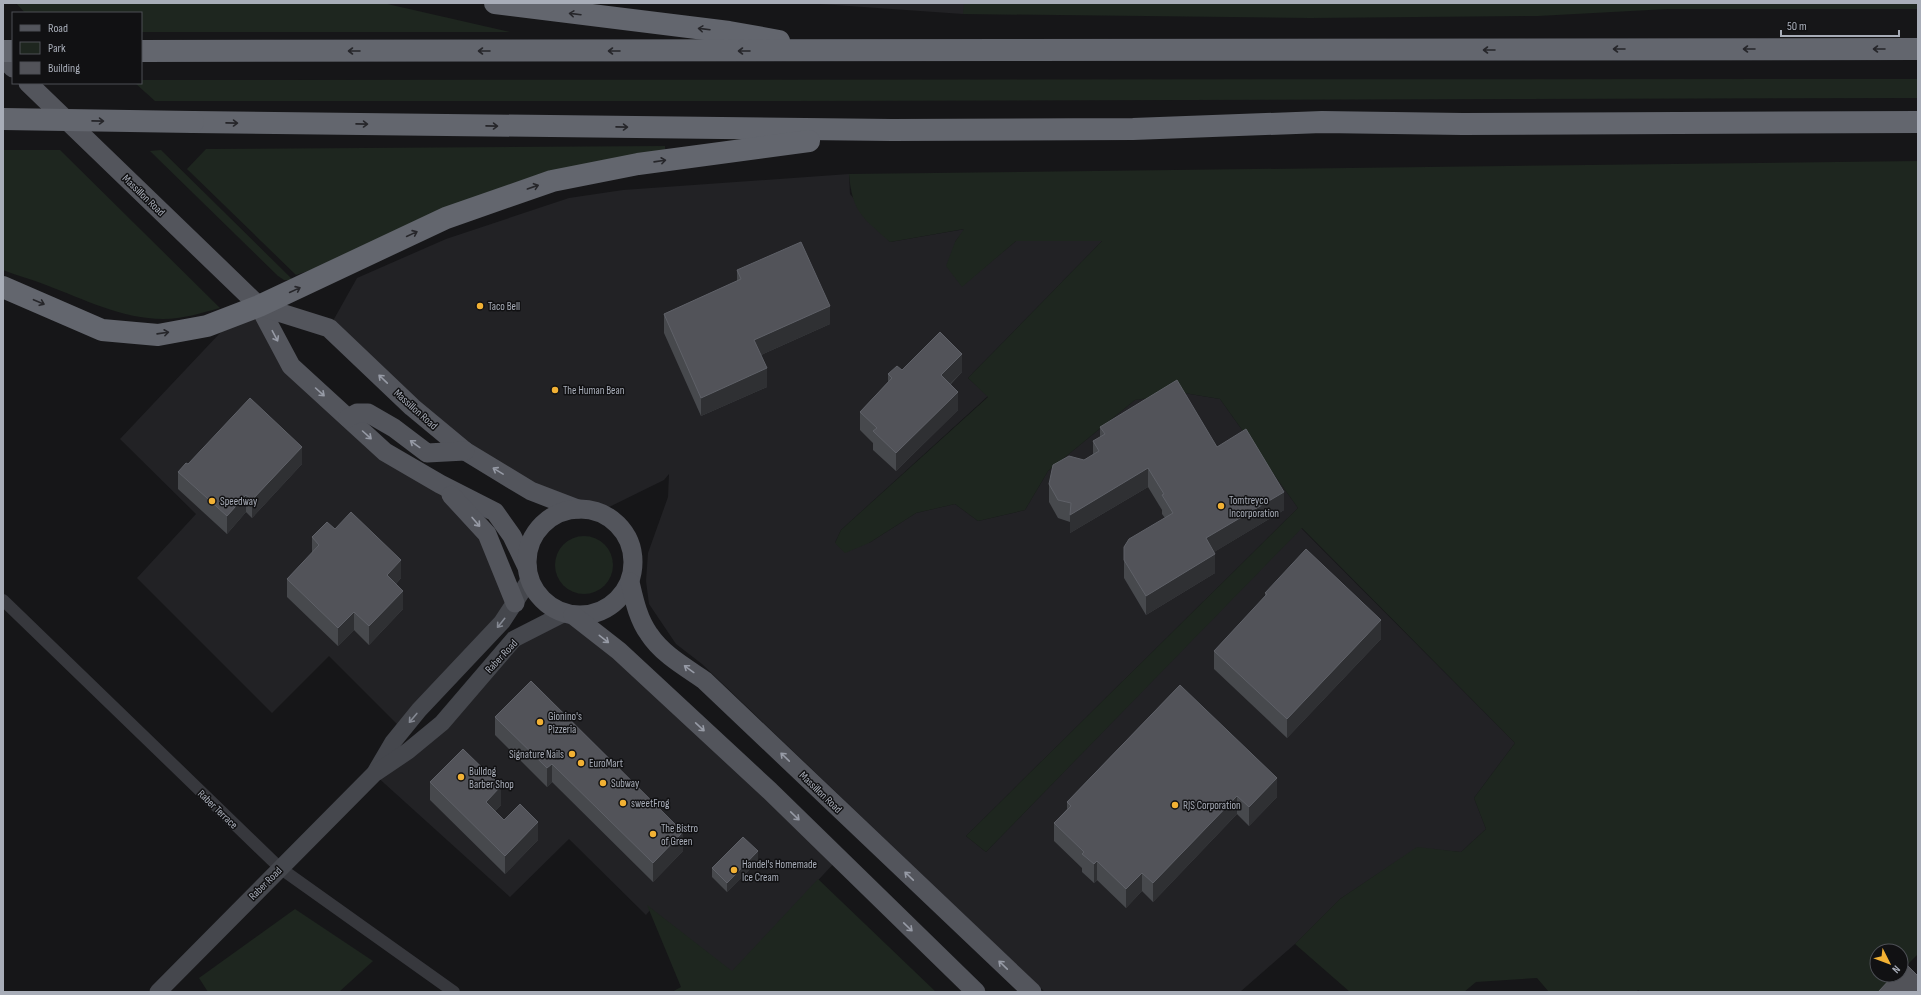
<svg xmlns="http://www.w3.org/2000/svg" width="1921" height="995" font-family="'Sofia Sans Condensed',sans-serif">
	<rect width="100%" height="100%" fill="#161618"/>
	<!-- built -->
	<g fill="#222225">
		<polygon points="806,3 1289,3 963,14"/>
		<polygon points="849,174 850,194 890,242 965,229 955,242 962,286 1016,241 1102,241 968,378 988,396 841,530 835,543 869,543 916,513 955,504 978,521 1025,510 1048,471 1135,400 1184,393 1220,399 1298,508 966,836 986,852 1301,528 1515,743 1474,798 1486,829 1461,852 1417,848 1340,899 1295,944 1240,992 1045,992 702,664 676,644 649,604 646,581 648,553 668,497 669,474 664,480 599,512 583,509 465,451 329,328 357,278 446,239 569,198 623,190"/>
		<polygon points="259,306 291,366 460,504 515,603 403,730 329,656 272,713 137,578 196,514 120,439 237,315"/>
		<polygon points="565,613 838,859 732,972 651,909 646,915 569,839 510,897 374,774 409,751 514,639"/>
	</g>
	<!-- green -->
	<g fill="#1e261f">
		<polygon points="16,3 383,3 510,32 141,32 141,13 25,13"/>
		<polygon points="964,3 1918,3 1918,9 1668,9 1538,16 1310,18 963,14"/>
		<polygon points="1918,79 1918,98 785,101 155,101 135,83 141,83 141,80"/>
		<polygon points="665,146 665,150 296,275 187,169 206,149"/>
		<path d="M3 150H60L220 308C201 313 183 319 163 319 123 319 83 299 46 285 32 279 17 276 3 270Z"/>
		<polygon points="161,150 293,280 284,280 278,276 150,151"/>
		<path d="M1918 161V954L1901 971V951H1877V975H1898L1881 992H1641L1638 990 1636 992H1549L1537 978 1476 982 1464 992H1350L1295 944 1340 899 1417 847 1461 852 1486 829 1474 798 1515 743 1302 528 986 852 966 836 1298 508 1220 399 1184 393 1135 400 1048 471 1025 510 978 521 955 504 916 513 869 543 845 553 835 543 841 530 988 397 968 378 1102 241H1016L962 287 946 266 955 242 964 229 890 242C863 218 852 212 849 174Z"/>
		<circle cx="584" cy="565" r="29"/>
		<polygon points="818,879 936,992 672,992 681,987 647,905 732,971"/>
		<polygon points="295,909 373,961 339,992 208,992 199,978"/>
	</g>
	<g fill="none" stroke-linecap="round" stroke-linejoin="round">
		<!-- street -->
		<polyline stroke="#37383d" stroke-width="12" points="3,600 280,868 454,992"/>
		<!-- secondary -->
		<g stroke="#45474d" stroke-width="17">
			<polyline points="376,771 393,742 419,710 502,622 530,579"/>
			<polyline points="158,992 374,774 408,751 442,723 514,639 565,613"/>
		</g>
		<!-- primary -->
		<g stroke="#53555c" stroke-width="19">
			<polyline points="3,58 13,68"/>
			<polyline points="28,83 259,306 291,366 385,452 440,484 495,512 512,536 527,567"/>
			<polyline points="259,306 329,328 412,407 465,451 531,491 578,509"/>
			<polyline points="348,418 357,413 368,413 394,428 427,453 465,451"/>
			<polyline points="451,495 487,534 515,603"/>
			<circle cx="580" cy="562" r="53"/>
			<path d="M630 582C634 599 638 619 649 634 662 654 685 667 704 680L1032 992"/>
			<polyline points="573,615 619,651 770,791 976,992"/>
		</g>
		<!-- highway -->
		<g stroke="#63666e" stroke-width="22">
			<polyline points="495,3 729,32 779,41"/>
			<polyline points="3,51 13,51"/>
			<polyline points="141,51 1918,49"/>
			<polyline points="193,122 892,130 1133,129 1322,122 1463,124 1918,122"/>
			<polyline points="3,287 102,330 158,335 207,326 259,306 446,218 552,181 638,164 809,141"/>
		</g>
		<!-- highway-bridge -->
		<polyline stroke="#63666e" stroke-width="22" points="3,119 193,122"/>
	</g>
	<!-- wall -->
	<g fill="#47494d">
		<polygon points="737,270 830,324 761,355 767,387 701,416 664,333 664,314 737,281"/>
		<polygon points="962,372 951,384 958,410 896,471 873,450 873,443 860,430 860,412 888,382 888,374"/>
		<polygon points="1100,427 1217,447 1284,510 1214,552 1215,573 1146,615 1124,578 1124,547 1165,518 1162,514 1162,510 1148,487 1070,533 1070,522 1058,518 1049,502 1049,484 1084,460 1093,454 1093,441 1100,437"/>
		<polygon points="188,464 302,464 252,518 246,512 227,534 178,489 178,472"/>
		<polygon points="335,529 401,578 396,584 403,609 369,645 354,630 338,646 287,597 287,579 312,553 312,537"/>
		<polygon points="1265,593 1381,639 1287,738 1214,669 1214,651 1265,597"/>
		<polygon points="1180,685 1277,797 1249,826 1237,814 1153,902 1142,891 1126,908 1097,880 1094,883 1082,872 1082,868 1054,841 1054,823 1067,809 1067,802"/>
		<polygon points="495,717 683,851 653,882 552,782 547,787 495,735"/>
		<polygon points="430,782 501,805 495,811 504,820 538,840 505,874 430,800"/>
		<polygon points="758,861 727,892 712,877 712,868"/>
	</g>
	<!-- shaded-wall -->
	<g fill="#2f3033">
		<polygon points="830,306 830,324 754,358 754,340"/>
		<polygon points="962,354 962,372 941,393 941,375"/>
		<polygon points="767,368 767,387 701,416 701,398"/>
		<polygon points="958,392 958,410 896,471 896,453"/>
		<polygon points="302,447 302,464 252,518 252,500"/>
		<polygon points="1148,468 1148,487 1070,533 1070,515"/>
		<polygon points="1284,492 1284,510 1206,557 1206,538"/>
		<polygon points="246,495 246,512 227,534 227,516"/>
		<polygon points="1215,554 1215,573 1146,615 1146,596"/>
		<polygon points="401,560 401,578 387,594 387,575"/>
		<polygon points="403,591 403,609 369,645 369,626"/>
		<polygon points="354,612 354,630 338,646 338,628"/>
		<polygon points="1381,620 1381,639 1287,738 1287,719"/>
		<polygon points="552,764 552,782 547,787 547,768"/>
		<polygon points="1277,778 1277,797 1249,826 1249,807"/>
		<polygon points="501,786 501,805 486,820 486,802"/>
		<polygon points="1237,796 1237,814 1153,902 1153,883"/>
		<polygon points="538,822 538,840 505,874 505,856"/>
		<polygon points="683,832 683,851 653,882 653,863"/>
		<polygon points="758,851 758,861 727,892 727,883"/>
		<polygon points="1097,861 1097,880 1094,883 1094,864"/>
		<polygon points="1142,873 1142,891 1126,908 1126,889"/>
	</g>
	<!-- building -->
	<g fill="#525359" stroke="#5f6168">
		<polygon points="801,242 830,306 754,340 767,368 701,398 664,314 741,279 737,270"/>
		<polygon points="940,332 962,354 941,375 958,392 896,453 873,431 877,428 860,412 892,378 888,374 897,366 902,370"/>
		<polygon points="1177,380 1217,447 1246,429 1284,492 1206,538 1215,554 1146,596 1124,560 1124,547 1129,539 1173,513 1162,495 1164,494 1148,468 1070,515 1071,503 1058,500 1049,484 1053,465 1069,456 1084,460 1099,451 1093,441 1105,434 1100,427"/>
		<polygon points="250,398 302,447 252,500 246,495 227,516 178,472 186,463 188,464"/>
		<polygon points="351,512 401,560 387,575 403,591 369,626 354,612 338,628 287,579 319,545 312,537 327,522 335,529"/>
		<polygon points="1306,549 1381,620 1287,719 1214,651 1267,594 1265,593"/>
		<polygon points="531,681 683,832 653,863 552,764 547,768 495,717"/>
		<polygon points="1180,685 1277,778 1249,807 1237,796 1153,883 1142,873 1126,889 1097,861 1094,864 1082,854 1084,852 1054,823 1071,806 1067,802"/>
		<polygon points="463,749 501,786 486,802 504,820 520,804 538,822 505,856 430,782"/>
		<polygon points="743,837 758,851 727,883 712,868"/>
		<polygon points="1906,964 1918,976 1918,992 1878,992 1894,975 1901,975 1901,968"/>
	</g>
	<!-- one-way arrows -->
	<defs><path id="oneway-shaft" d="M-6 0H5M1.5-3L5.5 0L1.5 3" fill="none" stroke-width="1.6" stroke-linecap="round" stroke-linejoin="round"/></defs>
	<g stroke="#26262a">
		<use href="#oneway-shaft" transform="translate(575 14) rotate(-173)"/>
		<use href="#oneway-shaft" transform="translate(704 29) rotate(-173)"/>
		<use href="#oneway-shaft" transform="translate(1619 49) rotate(180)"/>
		<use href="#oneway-shaft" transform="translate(1749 49) rotate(180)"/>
		<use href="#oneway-shaft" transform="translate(1879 49) rotate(180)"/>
		<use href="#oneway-shaft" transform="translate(1489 50) rotate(180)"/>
		<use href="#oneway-shaft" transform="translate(354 51) rotate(-180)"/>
		<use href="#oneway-shaft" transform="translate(484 51) rotate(-180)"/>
		<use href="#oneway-shaft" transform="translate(614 51) rotate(-180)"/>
		<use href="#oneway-shaft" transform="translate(744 51) rotate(-180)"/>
		<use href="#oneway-shaft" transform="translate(98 121) rotate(1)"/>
		<use href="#oneway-shaft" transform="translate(232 123) rotate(1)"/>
		<use href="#oneway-shaft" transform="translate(362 124) rotate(1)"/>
		<use href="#oneway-shaft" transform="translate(492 126) rotate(1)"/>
		<use href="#oneway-shaft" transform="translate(622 127) rotate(1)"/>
		<use href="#oneway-shaft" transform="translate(660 161) rotate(-8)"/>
		<use href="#oneway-shaft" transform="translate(533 187) rotate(-19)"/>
		<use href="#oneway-shaft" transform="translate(412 234) rotate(-25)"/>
		<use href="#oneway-shaft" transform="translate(295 290) rotate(-25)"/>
		<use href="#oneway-shaft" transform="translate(39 302) rotate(23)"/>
		<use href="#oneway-shaft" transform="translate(163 333) rotate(-8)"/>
	</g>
	<g stroke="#979ba6">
		<use href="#oneway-shaft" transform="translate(275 336) rotate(62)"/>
		<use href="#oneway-shaft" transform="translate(383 379) rotate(-136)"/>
		<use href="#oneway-shaft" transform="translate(320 392) rotate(42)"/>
		<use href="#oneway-shaft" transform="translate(367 435) rotate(42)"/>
		<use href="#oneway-shaft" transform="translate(415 444) rotate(-144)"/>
		<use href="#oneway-shaft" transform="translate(498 471) rotate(-149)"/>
		<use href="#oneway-shaft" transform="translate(476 522) rotate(49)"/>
		<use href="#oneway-shaft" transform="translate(604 639) rotate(38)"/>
		<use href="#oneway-shaft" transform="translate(689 669) rotate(-144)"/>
		<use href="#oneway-shaft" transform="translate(700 727) rotate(43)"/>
		<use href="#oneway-shaft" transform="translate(785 757) rotate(-136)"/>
		<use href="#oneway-shaft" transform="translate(795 816) rotate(44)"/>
		<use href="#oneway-shaft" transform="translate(909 876) rotate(-136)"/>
		<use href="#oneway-shaft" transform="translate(908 927) rotate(44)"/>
		<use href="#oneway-shaft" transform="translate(1003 965) rotate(-136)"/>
	</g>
	<g stroke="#858993">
		<use href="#oneway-shaft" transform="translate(501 623) rotate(129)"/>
		<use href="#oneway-shaft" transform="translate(413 718) rotate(130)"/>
	</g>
	<!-- markers -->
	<g fill="#f2b134" stroke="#111113" stroke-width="1.5">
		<circle cx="480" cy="306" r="4"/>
		<circle cx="555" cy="390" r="4"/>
		<circle cx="212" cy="501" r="4"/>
		<circle cx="1221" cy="506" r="4"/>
		<circle cx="540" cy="722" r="4"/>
		<circle cx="572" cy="754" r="4"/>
		<circle cx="581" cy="763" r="4"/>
		<circle cx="461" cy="777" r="4"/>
		<circle cx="603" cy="783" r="4"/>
		<circle cx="623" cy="803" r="4"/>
		<circle cx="1175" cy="805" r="4"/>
		<circle cx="653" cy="834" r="4"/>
		<circle cx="734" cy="870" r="4"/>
	</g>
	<g text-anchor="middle" stroke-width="3" stroke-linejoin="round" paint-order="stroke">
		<!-- street labels -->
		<g font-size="11" fill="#a8adb8" stroke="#111113">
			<text transform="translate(144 195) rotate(44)" y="4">Massillon Road</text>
			<text transform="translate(416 409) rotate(42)" y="4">Massillon Road</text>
			<text transform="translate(501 656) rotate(-47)" y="4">Raber Road</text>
			<text transform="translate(821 792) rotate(44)" y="4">Massillon Road</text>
			<text transform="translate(218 809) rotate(44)" y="4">Raber Terrace</text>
			<text transform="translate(265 883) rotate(-45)" y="4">Raber Road</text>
		</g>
		<!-- poi labels -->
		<g font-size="11" fill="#a8adb8" stroke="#111113" text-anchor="start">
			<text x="488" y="310">Taco Bell</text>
			<text x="563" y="394">The Human Bean</text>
			<text x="1229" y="504">Tomtreyco<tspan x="1229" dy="13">Incorporation</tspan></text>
			<text x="220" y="505">Speedway</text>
			<text x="548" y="720">Gionino's<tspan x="548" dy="13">Pizzeria</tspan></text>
			<text x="564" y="758" text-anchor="end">Signature Nails</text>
			<text x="589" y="767">EuroMart</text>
			<text x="469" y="775">Bulldog<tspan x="469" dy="13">Barber Shop</tspan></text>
			<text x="611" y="787">Subway</text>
			<text x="631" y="807">sweetFrog</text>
			<text x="1183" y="809">RJS Corporation</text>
			<text x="661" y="832">The Bistro<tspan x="661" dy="13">of Green</tspan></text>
			<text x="742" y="868">Handel's Homemade<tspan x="742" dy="13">Ice Cream</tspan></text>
		</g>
	</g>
	<!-- border -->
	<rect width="1921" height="995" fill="none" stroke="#a8adb8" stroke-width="8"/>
	<!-- legend -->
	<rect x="12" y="12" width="130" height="72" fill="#111113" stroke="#4d4f55"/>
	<rect x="20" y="25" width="20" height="6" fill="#53555c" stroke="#4d4f55"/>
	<text x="48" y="32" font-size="12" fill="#a8adb8">Road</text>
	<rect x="20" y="42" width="20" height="12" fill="#1e261f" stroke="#4d4f55"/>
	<text x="48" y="52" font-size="12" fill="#a8adb8">Park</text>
	<rect x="20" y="62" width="20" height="12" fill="#525359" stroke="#4d4f55"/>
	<text x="48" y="72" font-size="12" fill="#a8adb8">Building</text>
	<!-- north arrow -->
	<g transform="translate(1889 963) rotate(132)"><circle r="19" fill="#111113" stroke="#4d4f55"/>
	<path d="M0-3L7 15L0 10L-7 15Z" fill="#f2b134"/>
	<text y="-6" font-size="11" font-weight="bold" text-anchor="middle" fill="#a8adb8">N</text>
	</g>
	<!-- scale -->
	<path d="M1781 30v6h118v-6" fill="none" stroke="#a8adb8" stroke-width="2"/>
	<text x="1787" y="30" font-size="12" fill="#a8adb8" stroke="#111113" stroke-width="3" paint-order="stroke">50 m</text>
</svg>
